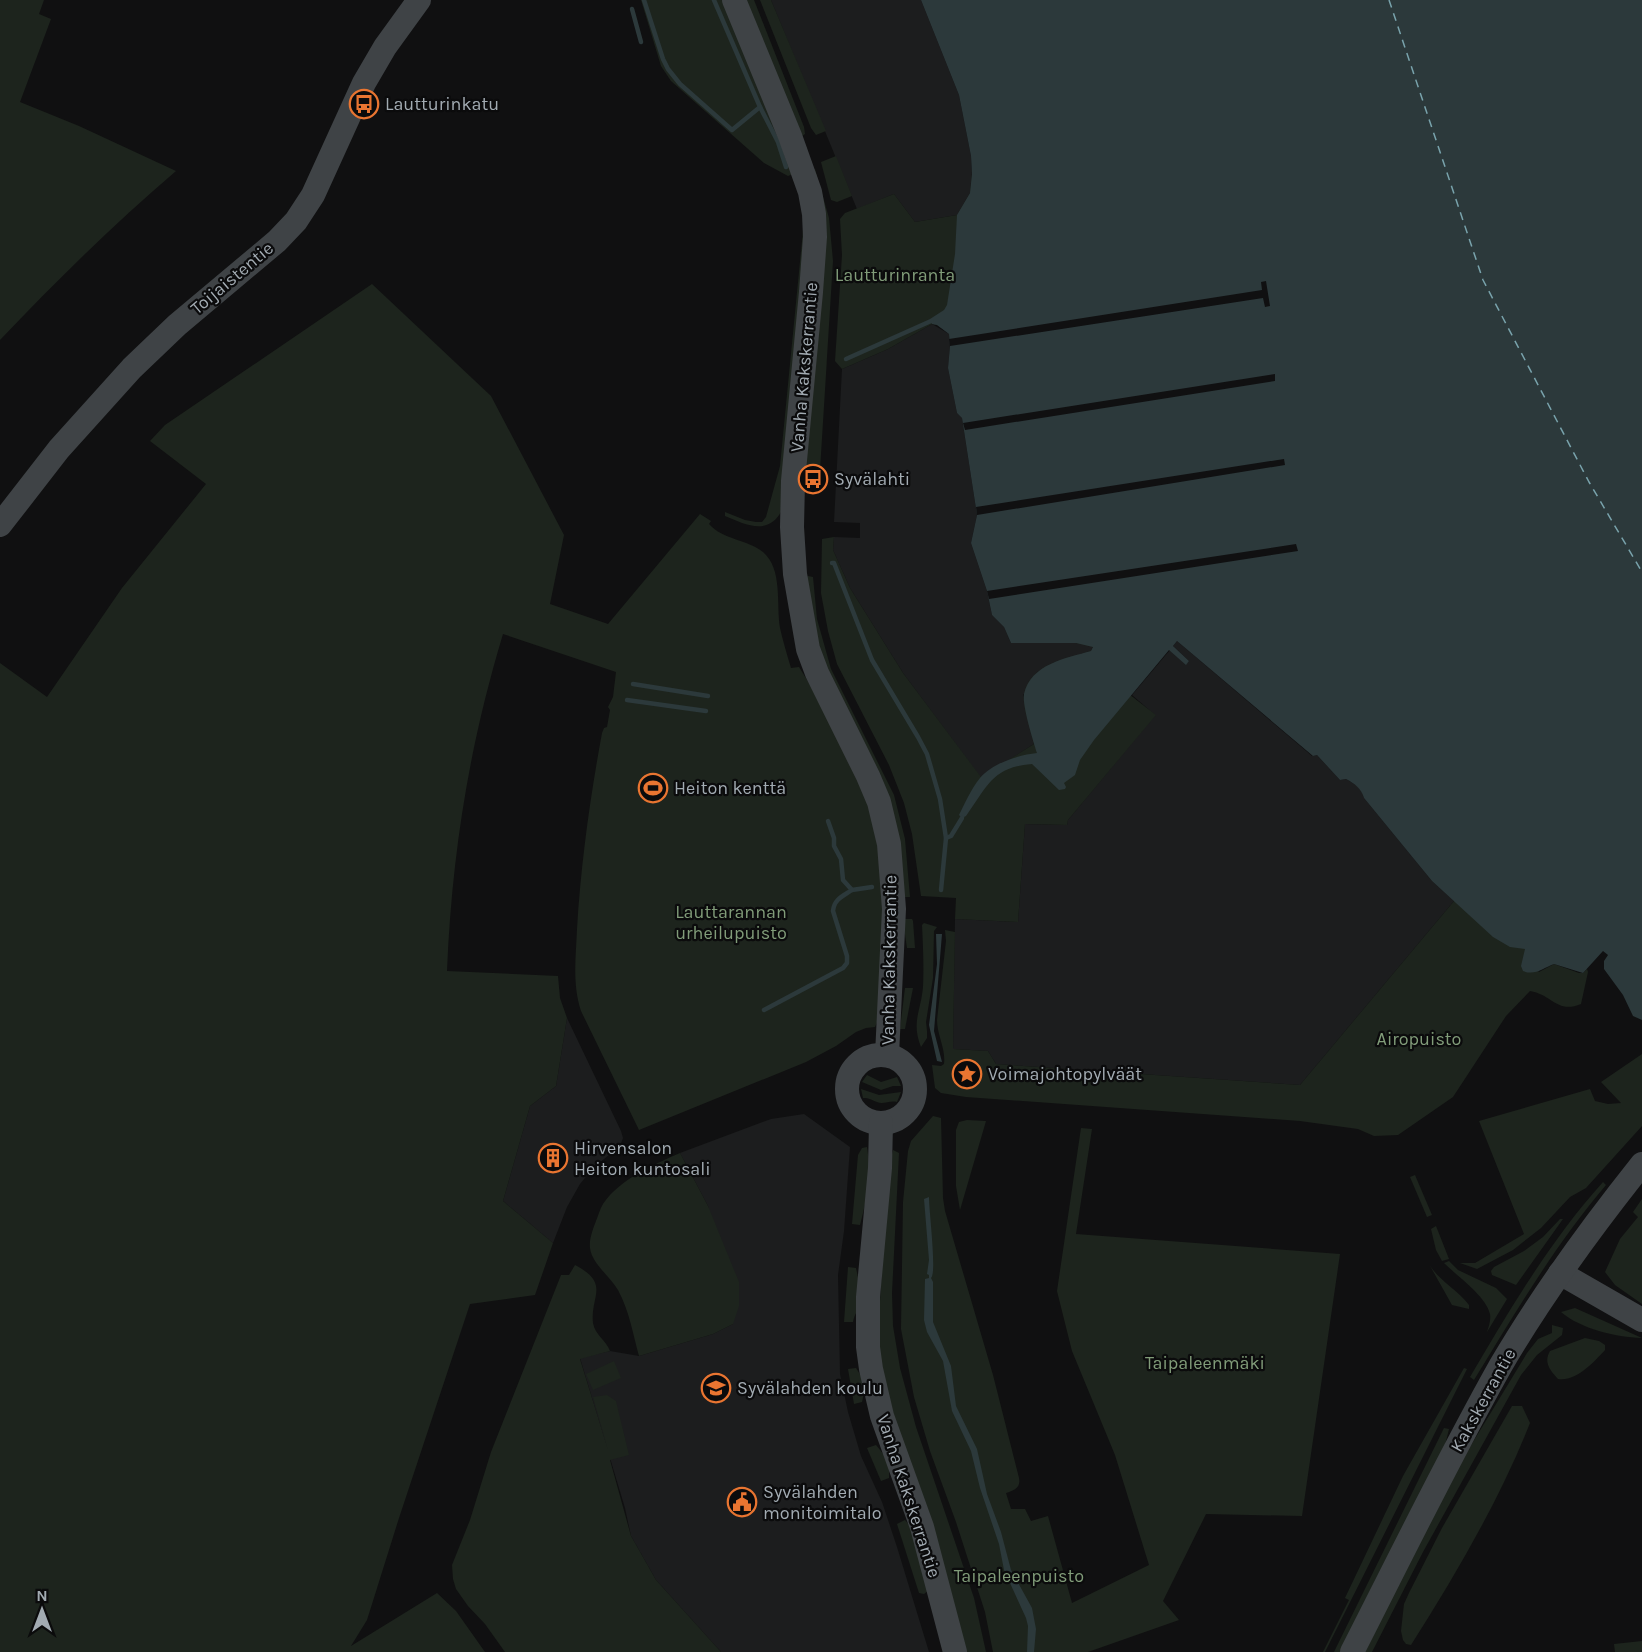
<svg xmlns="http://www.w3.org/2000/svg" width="1642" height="1652" font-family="Karla,sans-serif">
	<rect width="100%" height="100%" fill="#101011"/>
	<!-- built -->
	<g fill="#1c1d1e">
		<polygon points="771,0 921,0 959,95 971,156 972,174 970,193 957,215 915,222 894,194 857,209"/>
		<polygon points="932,324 949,334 950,346 948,368 957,413 962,418 977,515 971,543 987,591 992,615 1004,627 1011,643 1076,643 1093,646 1091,651 1053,663 1023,695 1034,744 981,778 903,673 850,588 833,550 834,537 860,538 860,523 834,522 842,369 888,349"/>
		<polygon points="1177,641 1312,756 1317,755 1340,780 1346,779 1356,785 1362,791 1364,798 1432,881 1454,901 1300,1085 996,1064 988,1051 953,1049 955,919 1018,922 1025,824 1067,825 1068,820 1155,715 1132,695 1170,650 1186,664 1189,661 1173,646"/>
		<polygon points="567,1018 621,1131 623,1138 620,1146 593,1168 580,1184 567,1207 553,1243 503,1201 530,1106 556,1086"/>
		<polygon points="804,1114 850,1147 844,1231 838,1275 840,1374 848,1412 861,1456 882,1502 897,1547 929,1652 721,1652 656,1580 631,1536 625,1508 580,1358 610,1351 639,1356 713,1334 733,1324 708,1206 680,1153 771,1119"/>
	</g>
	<!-- green -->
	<g fill="#1d241d">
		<path d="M0 0H44L39 14 51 19 20 102 79 126 176 171C114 224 56 281 0 340Z"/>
		<polygon points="641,0 724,0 793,174 788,176 764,163 671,81 661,66"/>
		<polygon points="742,0 754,0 804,127 805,134 802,136"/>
		<polygon points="760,0 771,0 826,131 816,135 811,128"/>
		<polygon points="836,156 852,196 837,202 831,200 821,162"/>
		<polygon points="815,169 829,218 833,261 820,470 806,469 812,170"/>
		<polygon points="972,174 979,176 949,339 949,333 937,325 932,324 888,349 842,369 835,361 842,255 840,219 845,213 894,194 915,222 957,215 970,193"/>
		<path d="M803 231H808L782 510C769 536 746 525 725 516V512L745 520 756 522H762L766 517 780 466Z"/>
		<path d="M372 284 491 396 564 535 550 604 608 624 700 514 711 521 709 524C723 540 747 539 763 552 783 569 776 604 780 628 783 641 787 655 791 668L799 667 824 707 870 804 886 882 878 1020 875 1027 866 1028 856 1032 836 1046 806 1062 639 1130 581 1011C572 984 576 956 577 929 581 863 590 798 602 733L604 728 607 727 610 710 608 707 613 697 616 672 503 634C469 747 452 853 447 971L558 976 560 998 567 1018 556 1086 530 1106 503 1201 553 1243 535 1295 470 1304 399 1518 367 1620 351 1646 437 1593 456 1611 485 1652H0V663L47 697 122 588 206 484 150 441 165 425Z"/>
		<path d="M834 537 833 550 850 588 903 673 981 777 1034 744C1031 732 1022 705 1024 694 1030 664 1067 658 1091 651L1093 647 1076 643H1052L1105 629 1125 691 1156 715 1068 820 1067 825 1025 824 1018 922 955 919 956 898 921 896 912 834 904 803 889 765 837 664 828 631 821 593 822 539Z"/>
		<polygon points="808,576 813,577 817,619 831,669 894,795 905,839 910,897 904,897 823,671 805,577"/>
		<path d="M1454 901 1500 906 1539 972 1554 964 1579 973H1583L1587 969 1588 972 1581 1004C1557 1014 1553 995 1530 991L1506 1016 1453 1097 1398 1135 1374 1136 1358 1129 1300 1121 966 1097 941 1093 935 1088 932 1065 941 1066 944 1064C946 1049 937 1035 937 1020L946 941 945 930 955 932 953 1049 988 1051 996 1064 1300 1085Z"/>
		<polygon points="905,919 912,919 913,921 915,948 907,948 903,921"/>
		<path d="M924 923 937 927 934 931 933 978 926 1022 927 1031V1038L921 1047C911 1022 921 1011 923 987 924 966 923 946 922 925Z"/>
		<polygon points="905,988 913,988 905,1029 900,1029"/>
		<polygon points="1642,1054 1642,1126 1586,1188 1570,1197 1541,1228 1513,1250 1477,1269 1460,1263 1475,1263 1524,1234 1479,1121 1590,1089 1595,1101 1608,1104 1621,1103 1601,1082"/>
		<polygon points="867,1075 881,1082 897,1077 901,1086 893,1086 881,1090 862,1082"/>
		<path d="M861 1089 879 1095 901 1092 897 1102C890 1100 883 1105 877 1102 871 1100 870 1098 863 1098Z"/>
		<path d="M933 1116 941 1118 943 1198 945 1211 993 1375 1019 1478C1021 1488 1014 1490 1006 1493L1011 1509H1025L1031 1521 1048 1516 1072 1603 1149 1565 1115 1455 1072 1351 1057 1291 1081 1128 1092 1129 1076 1234 1340 1254 1302 1516 1206 1514 1163 1601 1179 1620 1088 1652H993L985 1612 956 1522 930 1451 914 1397 901 1329 903 1202 908 1151 911 1141Z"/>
		<polygon points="967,1120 986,1121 960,1210 956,1186 956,1130 959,1122"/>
		<path d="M867 1147C872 1175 867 1198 860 1225L852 1224 858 1155 862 1148Z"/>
		<polygon points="893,1150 899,1153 892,1293 893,1326 900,1368 916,1427 974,1598 986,1652 966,1652 895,1432 877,1349 888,1172"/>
		<path d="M680 1153 708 1206 739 1282V1306L733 1324 713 1334 639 1356C633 1334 629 1310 618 1290 610 1276 592 1264 590 1248 589 1239 593 1229 596 1221 598 1216 600 1209 603 1204 620 1179 653 1165 680 1153Z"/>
		<polygon points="1415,1175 1432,1215 1427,1217 1410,1177"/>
		<path d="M1603 1182 1606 1185C1555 1245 1515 1313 1474 1380L1470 1377C1510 1309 1550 1241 1603 1182Z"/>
		<polygon points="1642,1199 1642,1304 1615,1285 1605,1272 1620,1239 1638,1217 1633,1212"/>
		<polygon points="1560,1219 1563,1219 1516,1285 1492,1275 1491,1271 1494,1267 1524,1251 1543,1237"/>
		<polygon points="1436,1226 1449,1259 1442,1261 1436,1250 1431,1229"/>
		<path d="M1449 1261 1458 1270 1496 1288 1507 1299 1487 1332C1489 1326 1491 1320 1490 1314 1486 1296 1457 1276 1444 1263Z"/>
		<path d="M1429 1264C1439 1281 1457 1289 1469 1305V1309L1452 1305Z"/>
		<path d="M575 1265C611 1284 590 1296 593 1323 595 1335 606 1340 610 1351L580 1359 608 1450 593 1397 607 1395 616 1401 629 1455 610 1460 631 1536 656 1580 721 1652H505L485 1624 468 1606 456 1589 453 1579 452 1565 470 1520 491 1452 561 1275H569Z"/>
		<path d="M848 1267 856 1268C858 1278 862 1293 860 1303 859 1310 854 1314 853 1322H844Z"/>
		<path d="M1575 1308 1642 1338C1615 1337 1581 1329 1561 1312Z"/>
		<polygon points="1552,1325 1563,1328 1562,1335 1537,1355 1521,1375 1423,1552 1372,1652 1361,1652 1456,1470 1527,1353 1538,1339 1552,1333"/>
		<path d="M1585 1338 1599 1341 1605 1345V1350C1594 1362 1576 1382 1558 1379 1551 1371 1543 1363 1550 1351Z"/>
		<polygon points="614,1361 621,1378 593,1390 586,1374"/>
		<polygon points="856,1368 866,1384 862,1402 854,1404 848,1369"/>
		<polygon points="1464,1368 1467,1369 1325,1652 1323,1652 1349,1600 1345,1598 1403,1476"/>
		<path d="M1512 1406H1522L1530 1423C1499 1501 1456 1574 1411 1645L1406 1644 1403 1640 1401 1631 1404 1604 1409 1593 1442 1528Z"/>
		<polygon points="1444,1428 1449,1429 1445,1445 1343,1652 1334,1652"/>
		<polygon points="876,1445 889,1461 889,1478 881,1481 867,1448"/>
		<polygon points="905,1520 916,1533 929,1590 924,1594 919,1593 897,1524"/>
		<polygon points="1642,1641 1642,1652 1615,1652 1614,1644"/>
	</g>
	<!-- water -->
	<g fill="#2c393b">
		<path d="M921 0H1642V1020L1633 1016 1623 995 1604 969V961L1608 955 1603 951 1583 973 1554 964C1543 968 1535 976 1523 971L1521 966 1525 949 1510 947 1493 937 1432 881 1364 798C1361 788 1355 784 1346 779L1340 780 1317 755 1313 756 1177 641 1173 646 1189 661 1186 665 1169 650 1094 740 1080 760 1075 775 1064 783 1066 787 1065 789 1059 790 1032 764C992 767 987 787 966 816L962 818 959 815C965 803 971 789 980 778 993 763 1018 755 1037 753 1033 740 1022 705 1024 694 1031 664 1066 658 1091 651L1093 647 1076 643H1011L1004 627 992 615 987 591 971 543 977 515 962 418 957 413 948 368 950 346 949 334 937 325 932 324 930 319 944 310 947 305 955 254 957 215 970 193 972 174 971 156 959 95Z"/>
		<polygon points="936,934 942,934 934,1031 942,1062 937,1061 929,1025 937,964"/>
		<path d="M929 1197C929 1212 937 1273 931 1278L933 1282V1322L951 1366 956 1406 977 1449 987 1494 1001 1532 1011 1570 1032 1608 1036 1629 1034 1652H1027L1028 1626 1026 1618 1004 1570 999 1544 980 1488 971 1451 952 1411 943 1361 927 1332 924 1320 925 1279 929 1278V1275L927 1274 929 1260 924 1199Z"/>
	</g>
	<!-- pier -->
	<g fill="#101011">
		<polygon points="1266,281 1270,306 1265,307 1263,298 950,346 949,339 1262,290 1261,282"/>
		<polygon points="1275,374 1275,381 965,430 963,423"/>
		<polygon points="1284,459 1285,465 977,515 976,507"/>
		<polygon points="1296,544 1298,551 989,599 987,591"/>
	</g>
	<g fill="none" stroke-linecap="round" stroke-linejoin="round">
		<!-- stream -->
		<g stroke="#2c393b" stroke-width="4.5">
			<polyline points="644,0 663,59 668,69 680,84 732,130 760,107"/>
			<polyline points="714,0 760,107 778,142 786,167"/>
			<polyline points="632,9 641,42"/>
			<polyline points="846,359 931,321"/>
			<polyline points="832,563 834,563 872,660 918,737 927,754 940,799 946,838"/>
			<polyline points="633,684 708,696"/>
			<polyline points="627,700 706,711"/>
			<polyline points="828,821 834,838 834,846 841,859 843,880 852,890 872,887"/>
			<polyline points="941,890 946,838 951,836 962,818"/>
			<path d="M764 1010 843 968 847 963V956L833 911C834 899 843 896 852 890"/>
		</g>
		<!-- ferry -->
		<polyline stroke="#79a3ac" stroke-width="1.5" stroke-dasharray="8 6" stroke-linecap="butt" points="1389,0 1483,280 1589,482 1642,572"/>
		<!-- secondary -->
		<g stroke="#3f4346" stroke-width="24">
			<polyline points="734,0 790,136 810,192 814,214 815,237 811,292 793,481 792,527 795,574 808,649 817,673 868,776 879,802 889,844 894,909 887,1055"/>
			<polyline points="0,525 59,449 132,368 177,325 277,241 296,221 313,195 364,83 385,47 419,0"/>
			<circle cx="881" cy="1089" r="34"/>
			<polyline points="881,1123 880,1168 868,1297 868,1347 871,1369 882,1416 922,1527 955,1652"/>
			<polyline points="1560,1273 1642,1320"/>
			<path d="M1352 1652C1401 1556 1448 1459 1501 1365 1542 1295 1591 1228 1642 1164"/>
		</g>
	</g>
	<!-- icons -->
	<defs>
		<g id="bus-ring" transform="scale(1.5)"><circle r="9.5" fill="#0b0b0c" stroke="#e97531" stroke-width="1.5"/><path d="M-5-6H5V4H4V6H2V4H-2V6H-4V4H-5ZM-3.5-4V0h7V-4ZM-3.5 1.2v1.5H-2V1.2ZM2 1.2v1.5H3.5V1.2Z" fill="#e97531"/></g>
		<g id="stadium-ring" transform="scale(1.5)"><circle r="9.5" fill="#0b0b0c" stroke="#e97531" stroke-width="1.5"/><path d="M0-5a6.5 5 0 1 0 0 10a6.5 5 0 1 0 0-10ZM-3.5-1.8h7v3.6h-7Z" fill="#e97531"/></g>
		<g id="sight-ring" transform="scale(1.5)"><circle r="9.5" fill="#0b0b0c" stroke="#e97531" stroke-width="1.5"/><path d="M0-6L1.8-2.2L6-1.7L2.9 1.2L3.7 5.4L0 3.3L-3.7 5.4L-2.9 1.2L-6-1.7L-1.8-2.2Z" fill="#e97531"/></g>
		<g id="building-ring" transform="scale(1.5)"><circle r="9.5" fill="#0b0b0c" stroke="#e97531" stroke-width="1.5"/><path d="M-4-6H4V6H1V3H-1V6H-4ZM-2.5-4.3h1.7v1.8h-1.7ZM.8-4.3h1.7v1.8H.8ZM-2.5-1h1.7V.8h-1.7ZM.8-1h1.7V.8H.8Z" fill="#e97531"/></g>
		<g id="school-ring" transform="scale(1.5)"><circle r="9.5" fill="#0b0b0c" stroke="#e97531" stroke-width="1.5"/><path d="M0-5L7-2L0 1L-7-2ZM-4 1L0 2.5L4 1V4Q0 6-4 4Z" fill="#e97531"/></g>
		<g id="civic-ring" transform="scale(1.5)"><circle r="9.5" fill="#0b0b0c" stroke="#e97531" stroke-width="1.5"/><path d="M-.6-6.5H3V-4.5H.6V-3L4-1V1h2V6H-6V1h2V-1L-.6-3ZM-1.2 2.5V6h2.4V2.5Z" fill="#e97531"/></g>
	</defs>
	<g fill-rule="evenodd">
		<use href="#bus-ring" x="364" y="104"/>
		<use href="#bus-ring" x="813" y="479"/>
		<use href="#stadium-ring" x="653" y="788"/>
		<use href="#sight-ring" x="967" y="1074"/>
		<use href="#building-ring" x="553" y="1158"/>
		<use href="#school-ring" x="716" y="1388"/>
		<use href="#civic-ring" x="742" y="1502"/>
	</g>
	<g text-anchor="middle" stroke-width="4.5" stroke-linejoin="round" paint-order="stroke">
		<!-- poi labels -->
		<g font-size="18" fill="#a2abb2" stroke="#0b0b0c" text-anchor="start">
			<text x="385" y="110">Lautturinkatu</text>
			<text x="834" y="485">Syvälahti</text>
			<text x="674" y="794">Heiton kenttä</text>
			<text x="988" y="1080">Voimajohtopylväät</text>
			<text x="574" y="1154">Hirvensalon<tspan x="574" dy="21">Heiton kuntosali</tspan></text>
			<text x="737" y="1394">Syvälahden koulu</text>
			<text x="763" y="1498">Syvälahden<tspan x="763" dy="21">monitoimitalo</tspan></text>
		</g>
		<!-- park labels -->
		<g font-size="18" fill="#819c79" stroke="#0b0b0c">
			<text x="895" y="281">Lautturinranta</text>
			<text x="731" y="918">Lauttarannan<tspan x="731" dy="21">urheilupuisto</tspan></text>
			<text x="1419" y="1045">Airopuisto</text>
			<text x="1205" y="1369">Taipaleenmäki</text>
			<text x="1019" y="1582">Taipaleenpuisto</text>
		</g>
		<!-- street labels -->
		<g font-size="18" fill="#a2abb2" stroke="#0b0b0c">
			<text transform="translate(232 278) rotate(-40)" y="6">Toijaistentie</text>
			<text transform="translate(804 367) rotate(-85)" y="6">Vanha Kakskerrantie</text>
			<text transform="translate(889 960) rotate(-89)" y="6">Vanha Kakskerrantie</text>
			<text transform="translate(1483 1400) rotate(-61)" y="6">Kakskerrantie</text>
			<text transform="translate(909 1496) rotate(72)" y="6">Vanha Kakskerrantie</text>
		</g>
	</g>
	<!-- north arrow -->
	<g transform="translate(42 1610)" stroke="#0b0b0c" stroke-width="4.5" paint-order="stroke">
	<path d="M0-4.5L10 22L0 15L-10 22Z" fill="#a2abb2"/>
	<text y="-9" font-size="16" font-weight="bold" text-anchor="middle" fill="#a2abb2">N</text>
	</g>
</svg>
